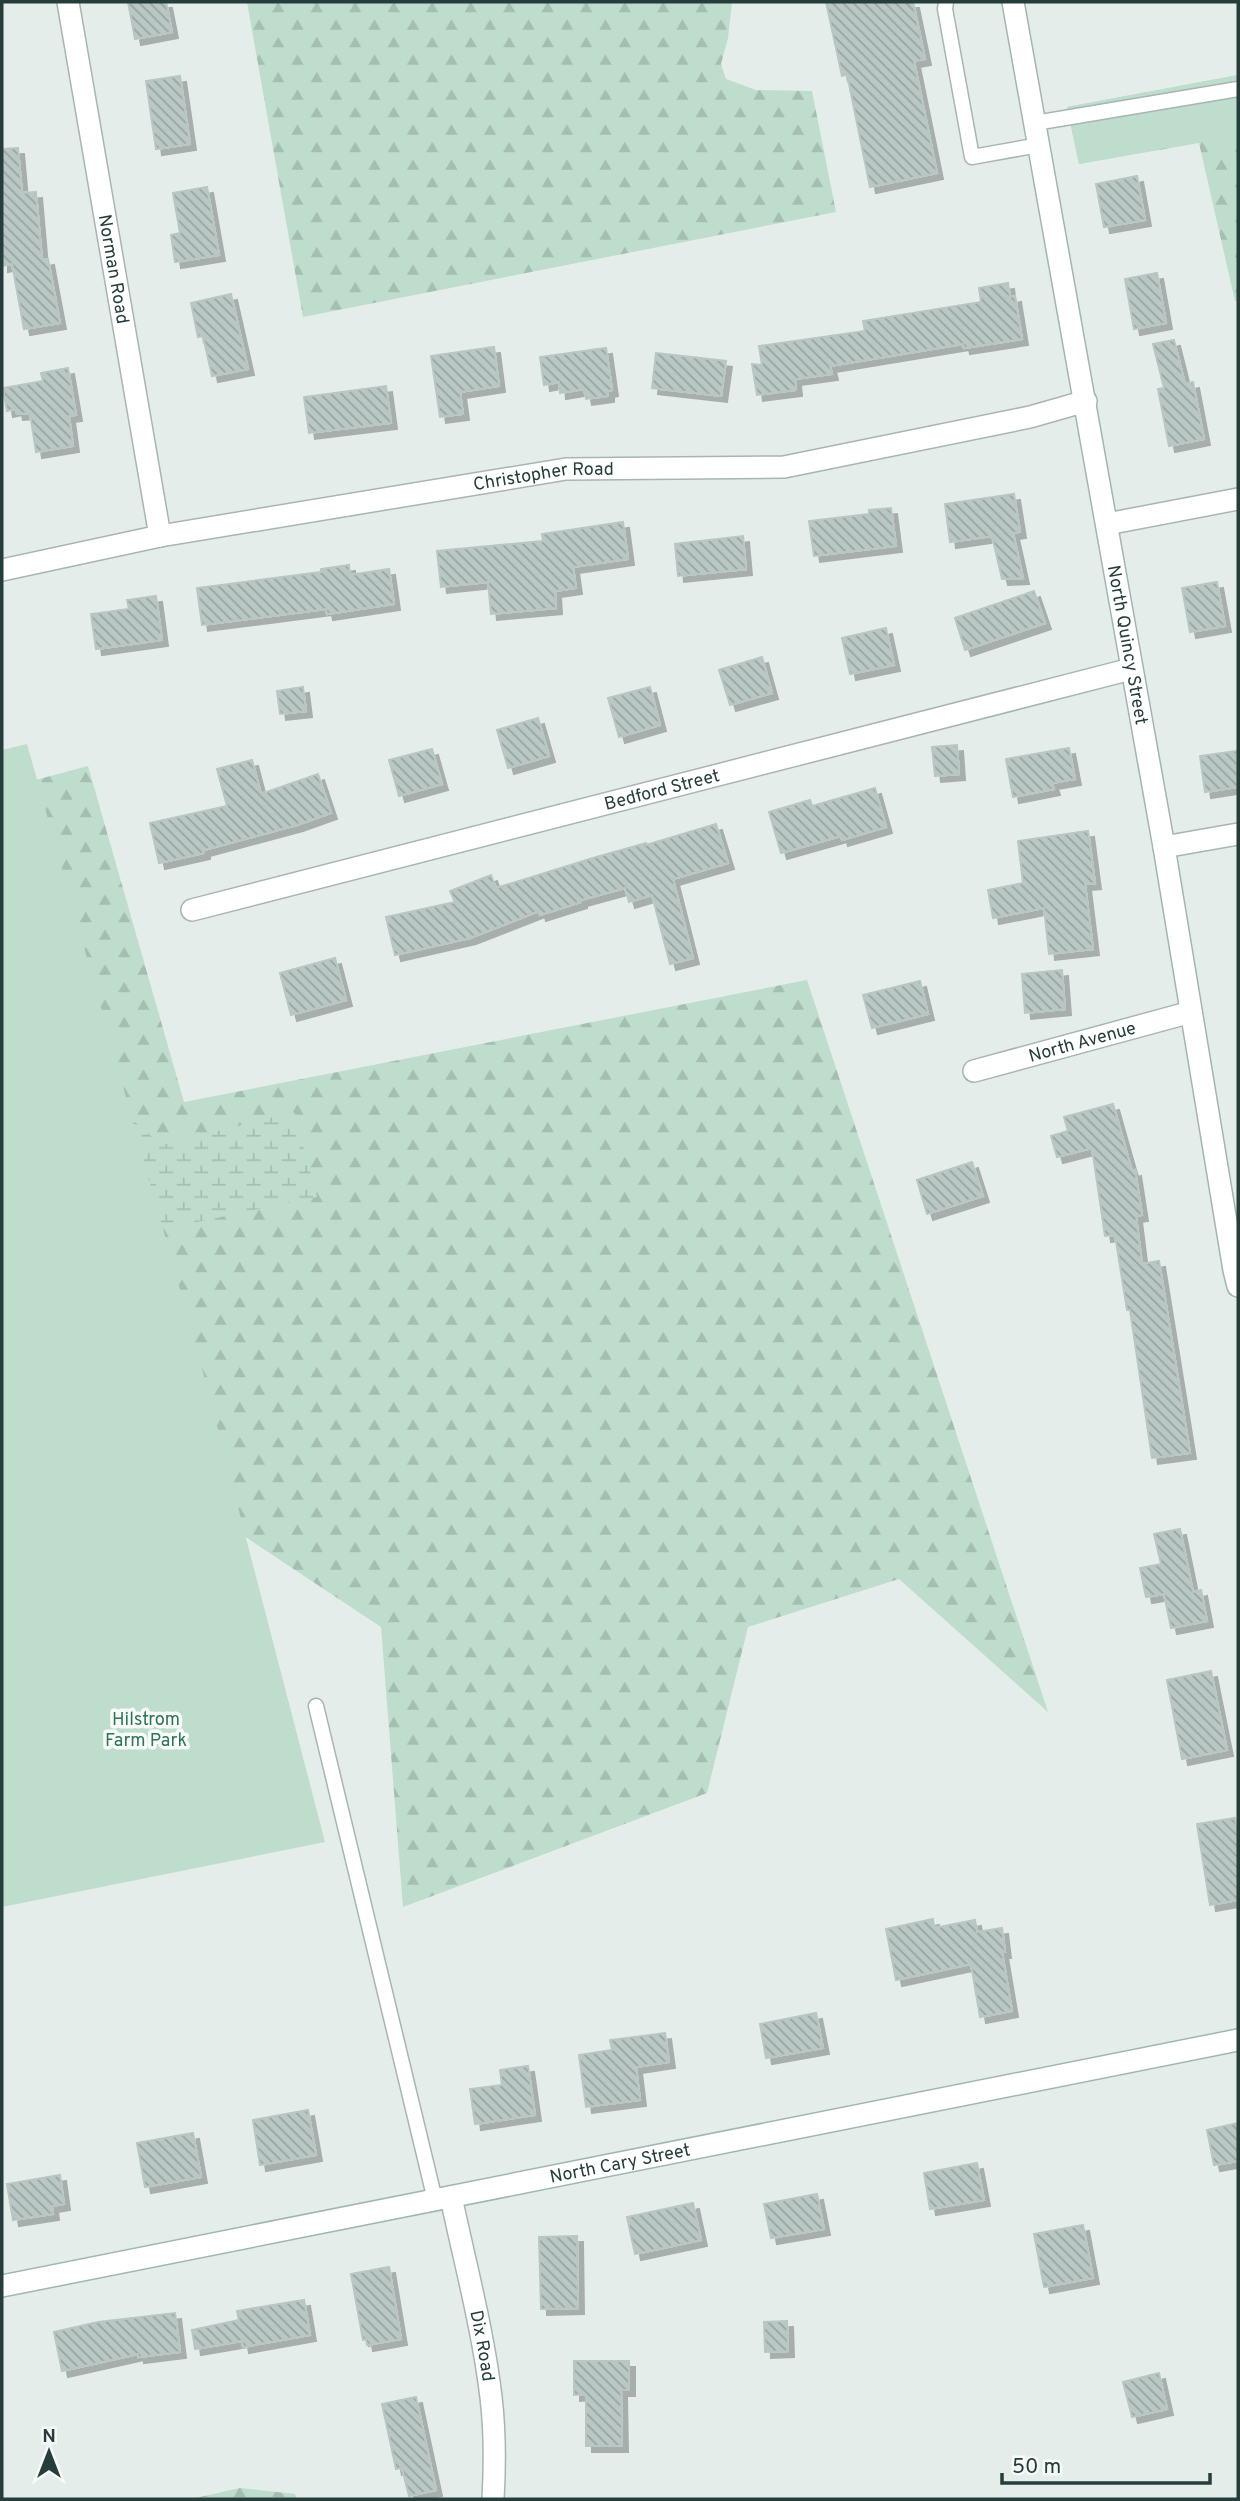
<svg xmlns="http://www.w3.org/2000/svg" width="1240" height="2501" font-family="Overpass,sans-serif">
	<defs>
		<pattern id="forest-firs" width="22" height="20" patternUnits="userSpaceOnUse" patternTransform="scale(1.75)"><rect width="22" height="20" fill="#bfddcd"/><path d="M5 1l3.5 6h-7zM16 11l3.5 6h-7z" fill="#a4bfb1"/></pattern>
		<pattern id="wetland-marsh" width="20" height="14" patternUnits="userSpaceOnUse" patternTransform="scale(1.75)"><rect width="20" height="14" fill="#bfddcd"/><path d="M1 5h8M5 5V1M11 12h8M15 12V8" fill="none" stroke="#a4bfb1"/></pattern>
		<pattern id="building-back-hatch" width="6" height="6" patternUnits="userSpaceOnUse" patternTransform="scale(1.75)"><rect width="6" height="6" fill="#bac8c5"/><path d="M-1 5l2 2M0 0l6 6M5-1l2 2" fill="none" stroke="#97a4a1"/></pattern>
		<filter id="shadow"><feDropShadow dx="6" dy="6" stdDeviation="0" flood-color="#0004"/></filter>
	</defs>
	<rect width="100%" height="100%" fill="#e5edeb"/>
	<!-- forest -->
	<g fill="url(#forest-firs)">
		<polygon points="247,2 732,2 728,38 721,64 726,79 756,90 812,91 836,212 303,317"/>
		<polygon points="1238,75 1238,301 1235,301 1199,143 1079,164 1067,107"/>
		<polygon points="88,766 184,1102 807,980 1048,1712 899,1579 748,1627 707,1793 403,1907 381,1627 125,1457 2,789"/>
		<polygon points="240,2488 295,2494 297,2499 191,2499"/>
	</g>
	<!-- wetland -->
	<polygon fill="url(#wetland-marsh)" points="2,883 87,1079 161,1145 294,1112 317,1197 120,1238"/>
	<!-- park -->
	<g fill="#bfddcd">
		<polygon points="1238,75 1238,135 1079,164 1067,107"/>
		<polygon points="27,744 200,1361 325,1842 2,1907 2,750"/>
	</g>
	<!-- building -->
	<g fill="url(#building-back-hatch)" stroke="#b8c7c3" stroke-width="2" filter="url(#shadow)">
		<polygon points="128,2 166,2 172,32 135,39"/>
		<polygon points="826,2 913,2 925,59 914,61 937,173 870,187 847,74 842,76"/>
		<polygon points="180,76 190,144 156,149 146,81"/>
		<polygon points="18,148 22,193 36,192 42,260 48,259 60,323 24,329 12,264 2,266 2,149"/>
		<polygon points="1137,176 1145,220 1104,227 1096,184"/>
		<polygon points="207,187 219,255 175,262 171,235 180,233 173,193"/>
		<polygon points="1157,273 1166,323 1134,329 1125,279"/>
		<polygon points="1008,283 1010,297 1015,296 1022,339 964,348 963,344 830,366 832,374 795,379 796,390 757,395 752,364 762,365 759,346 865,331 863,321 981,302 979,288"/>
		<polygon points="231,294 248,369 212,376 203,336 198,337 191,303"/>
		<polygon points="1174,340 1185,384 1193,382 1204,439 1169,446 1158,389 1164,388 1153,344"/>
		<polygon points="494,347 499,386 460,392 463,414 440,417 431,356"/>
		<polygon points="606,348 612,390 608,391 608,396 586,399 584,389 560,393 559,382 544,385 540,357"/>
		<polygon points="656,353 726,361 721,396 652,388"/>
		<polygon points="68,368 76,415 69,416 73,446 36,452 30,413 17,414 16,409 7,411 3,388 43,381 41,373"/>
		<polygon points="386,386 391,423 309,433 304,397"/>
		<polygon points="1014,494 1020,532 1013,533 1023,578 1002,579 992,536 950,542 945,504"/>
		<polygon points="891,508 896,546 814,556 809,521 869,514 869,510"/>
		<polygon points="623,522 628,559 573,567 576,588 555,591 556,608 491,614 488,582 441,587 437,551 543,541 542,534"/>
		<polygon points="743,536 746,569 678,576 675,544"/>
		<polygon points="349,565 350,575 389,569 394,604 327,614 326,609 202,625 197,588 321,572 321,569"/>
		<polygon points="1217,582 1225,626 1190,632 1182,588"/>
		<polygon points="1034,591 1045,623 965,650 955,618"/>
		<polygon points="156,596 162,640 96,649 91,614 129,609 127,600"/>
		<polygon points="886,628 894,665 850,674 842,638"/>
		<polygon points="762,657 772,693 730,705 719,670"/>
		<polygon points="303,687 306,711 280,714 277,691"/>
		<polygon points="650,687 660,725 619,737 608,698"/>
		<polygon points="538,718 549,756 508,768 497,730"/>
		<polygon points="957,745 959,774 935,776 932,747"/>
		<polygon points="1069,748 1075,779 1052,783 1054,789 1013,797 1006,759"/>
		<polygon points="432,749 442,784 399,796 389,760"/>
		<polygon points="1237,751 1238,787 1205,792 1200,756"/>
		<polygon points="252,760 261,794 318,774 331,813 297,825 204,850 204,853 159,863 150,823 227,806 217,769"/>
		<polygon points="875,788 886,827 842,840 841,836 781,853 769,812 810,800 812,806"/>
		<polygon points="716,824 728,863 673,879 693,958 670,964 652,895 629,902 625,888 581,900 581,902 540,915 539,911 470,938 395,955 386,917 455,902 450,891 491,875 496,888 593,858 646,843 646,845"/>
		<polygon points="1088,831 1095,883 1085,884 1093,949 1049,954 1044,908 993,918 988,890 1023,883 1018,841"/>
		<polygon points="335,958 346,1000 291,1015 280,973"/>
		<polygon points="1062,970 1065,1009 1025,1013 1022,974"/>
		<polygon points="920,981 928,1014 872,1028 863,995"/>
		<polygon points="1113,1104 1132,1171 1135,1170 1142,1215 1136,1216 1142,1264 1159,1261 1190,1453 1152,1458 1130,1310 1127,1310 1115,1235 1105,1236 1092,1148 1057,1157 1051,1136 1068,1131 1064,1117"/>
		<polygon points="972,1162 983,1196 927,1214 917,1180"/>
		<polygon points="1180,1529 1193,1592 1201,1590 1207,1621 1171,1628 1164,1594 1146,1597 1140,1568 1161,1564 1154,1534"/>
		<polygon points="1211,1671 1227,1750 1182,1759 1167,1680"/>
		<polygon points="1235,1818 1238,1838 1238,1900 1210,1905 1197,1824"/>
		<polygon points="933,1919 934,1928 975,1920 977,1932 1002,1928 1005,1952 1002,1952 1012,2011 980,2017 971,1964 896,1980 886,1929"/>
		<polygon points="816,2013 823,2048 766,2058 760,2024"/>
		<polygon points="665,2033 669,2062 636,2067 640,2100 586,2107 579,2055 612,2050 610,2040"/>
		<polygon points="528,2066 535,2115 475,2124 470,2089 502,2085 500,2070"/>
		<polygon points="308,2110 316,2155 260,2165 253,2120"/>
		<polygon points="1238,2123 1238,2161 1214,2165 1207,2130"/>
		<polygon points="193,2133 201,2177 145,2187 137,2143"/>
		<polygon points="977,2163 984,2200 930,2209 924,2173"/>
		<polygon points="60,2175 64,2204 52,2206 53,2214 13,2220 7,2184"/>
		<polygon points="817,2194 824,2229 771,2238 764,2204"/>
		<polygon points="693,2203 701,2240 635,2254 627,2217"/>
		<polygon points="1083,2225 1093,2278 1044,2287 1034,2234"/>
		<polygon points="577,2236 578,2308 541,2309 539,2237"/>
		<polygon points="389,2267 401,2339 367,2345 366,2339 363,2340 351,2274"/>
		<polygon points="304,2300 310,2335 243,2347 242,2341 195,2349 192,2330 239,2320 237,2311"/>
		<polygon points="175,2313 180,2352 138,2357 138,2354 62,2371 54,2332 98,2322"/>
		<polygon points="787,2321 788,2351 765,2352 764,2322"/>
		<polygon points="574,2361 629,2361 629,2390 621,2390 622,2446 586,2446 586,2394 574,2395"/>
		<polygon points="1159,2373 1167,2409 1132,2417 1123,2382"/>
		<polygon points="416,2397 436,2490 409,2496 402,2468 396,2469 382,2404"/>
	</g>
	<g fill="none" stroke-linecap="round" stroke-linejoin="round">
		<!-- service casing -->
		<g stroke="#a8b5b3" stroke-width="17">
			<g id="service">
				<polyline points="946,2 945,9 972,157 1039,145"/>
				<polyline points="1035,123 1238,89"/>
				<polyline points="316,1706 435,2200"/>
			</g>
		</g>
		<!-- minor casing -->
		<g stroke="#a8b5b3" stroke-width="24">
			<g id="minor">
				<path id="s1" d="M68 2 160 536"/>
				<polyline points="1107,524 1238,499"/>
				<path id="s2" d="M2 570 160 536 566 469 784 467 1030 417 1086 401"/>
				<polyline points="1164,847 1238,834"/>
				<path id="s3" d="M192 910 1131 669"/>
				<path id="s4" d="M974 1071 1191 1012"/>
				<path id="s5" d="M451 2197C465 2263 483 2330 491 2397 495 2431 495 2465 493 2499"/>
			</g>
		</g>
		<!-- secondary casing -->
		<g stroke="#a1b6b2" stroke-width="24">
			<g id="secondary">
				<path id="s6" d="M1013 2 1164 847 1234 1270 1238 1286"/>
				<path id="s7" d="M2 2286 1238 2040"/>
			</g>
		</g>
		<!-- service -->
		<use href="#service" stroke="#fff" stroke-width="14"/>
		<!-- minor -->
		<use href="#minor" stroke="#fff" stroke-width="21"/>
		<!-- secondary -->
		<use href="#secondary" stroke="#fff" stroke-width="21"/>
	</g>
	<g text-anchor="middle" stroke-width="7" stroke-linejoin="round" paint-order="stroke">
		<!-- street labels -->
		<g font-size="18" fill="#253e3c" stroke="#f6faf8">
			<text dy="6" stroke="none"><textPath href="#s1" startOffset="271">Norman Road</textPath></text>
			<text dy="6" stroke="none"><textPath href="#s2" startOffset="550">Christopher Road</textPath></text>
			<text dy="6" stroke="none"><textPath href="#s6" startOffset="653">North Quincy Street</textPath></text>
			<text dy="6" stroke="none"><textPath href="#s3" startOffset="485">Bedford Street</textPath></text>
			<text dy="6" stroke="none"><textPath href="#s4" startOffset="112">North Avenue</textPath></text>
			<text dy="6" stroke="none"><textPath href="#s7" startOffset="630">North Cary Street</textPath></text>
			<text dy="6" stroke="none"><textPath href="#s5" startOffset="152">Dix Road</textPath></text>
		</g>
		<!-- park labels -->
		<g font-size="18" fill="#317356" stroke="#f6faf8">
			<text x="146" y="1725">Hilstrom<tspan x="146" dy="21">Farm Park</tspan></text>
		</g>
	</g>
	<!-- border -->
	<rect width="1240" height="2501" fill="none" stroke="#253e3c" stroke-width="7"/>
	<!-- north arrow -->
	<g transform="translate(49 2452)" stroke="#f6faf8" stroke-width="5" paint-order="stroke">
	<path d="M0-5L12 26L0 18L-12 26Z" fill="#253e3c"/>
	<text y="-10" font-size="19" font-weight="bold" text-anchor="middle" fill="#253e3c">N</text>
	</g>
	<!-- scale -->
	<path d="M1002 2473v10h208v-10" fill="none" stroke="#253e3c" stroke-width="3.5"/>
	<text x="1012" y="2473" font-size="21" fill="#253e3c" stroke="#f6faf8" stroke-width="5" paint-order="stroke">50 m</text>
</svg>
